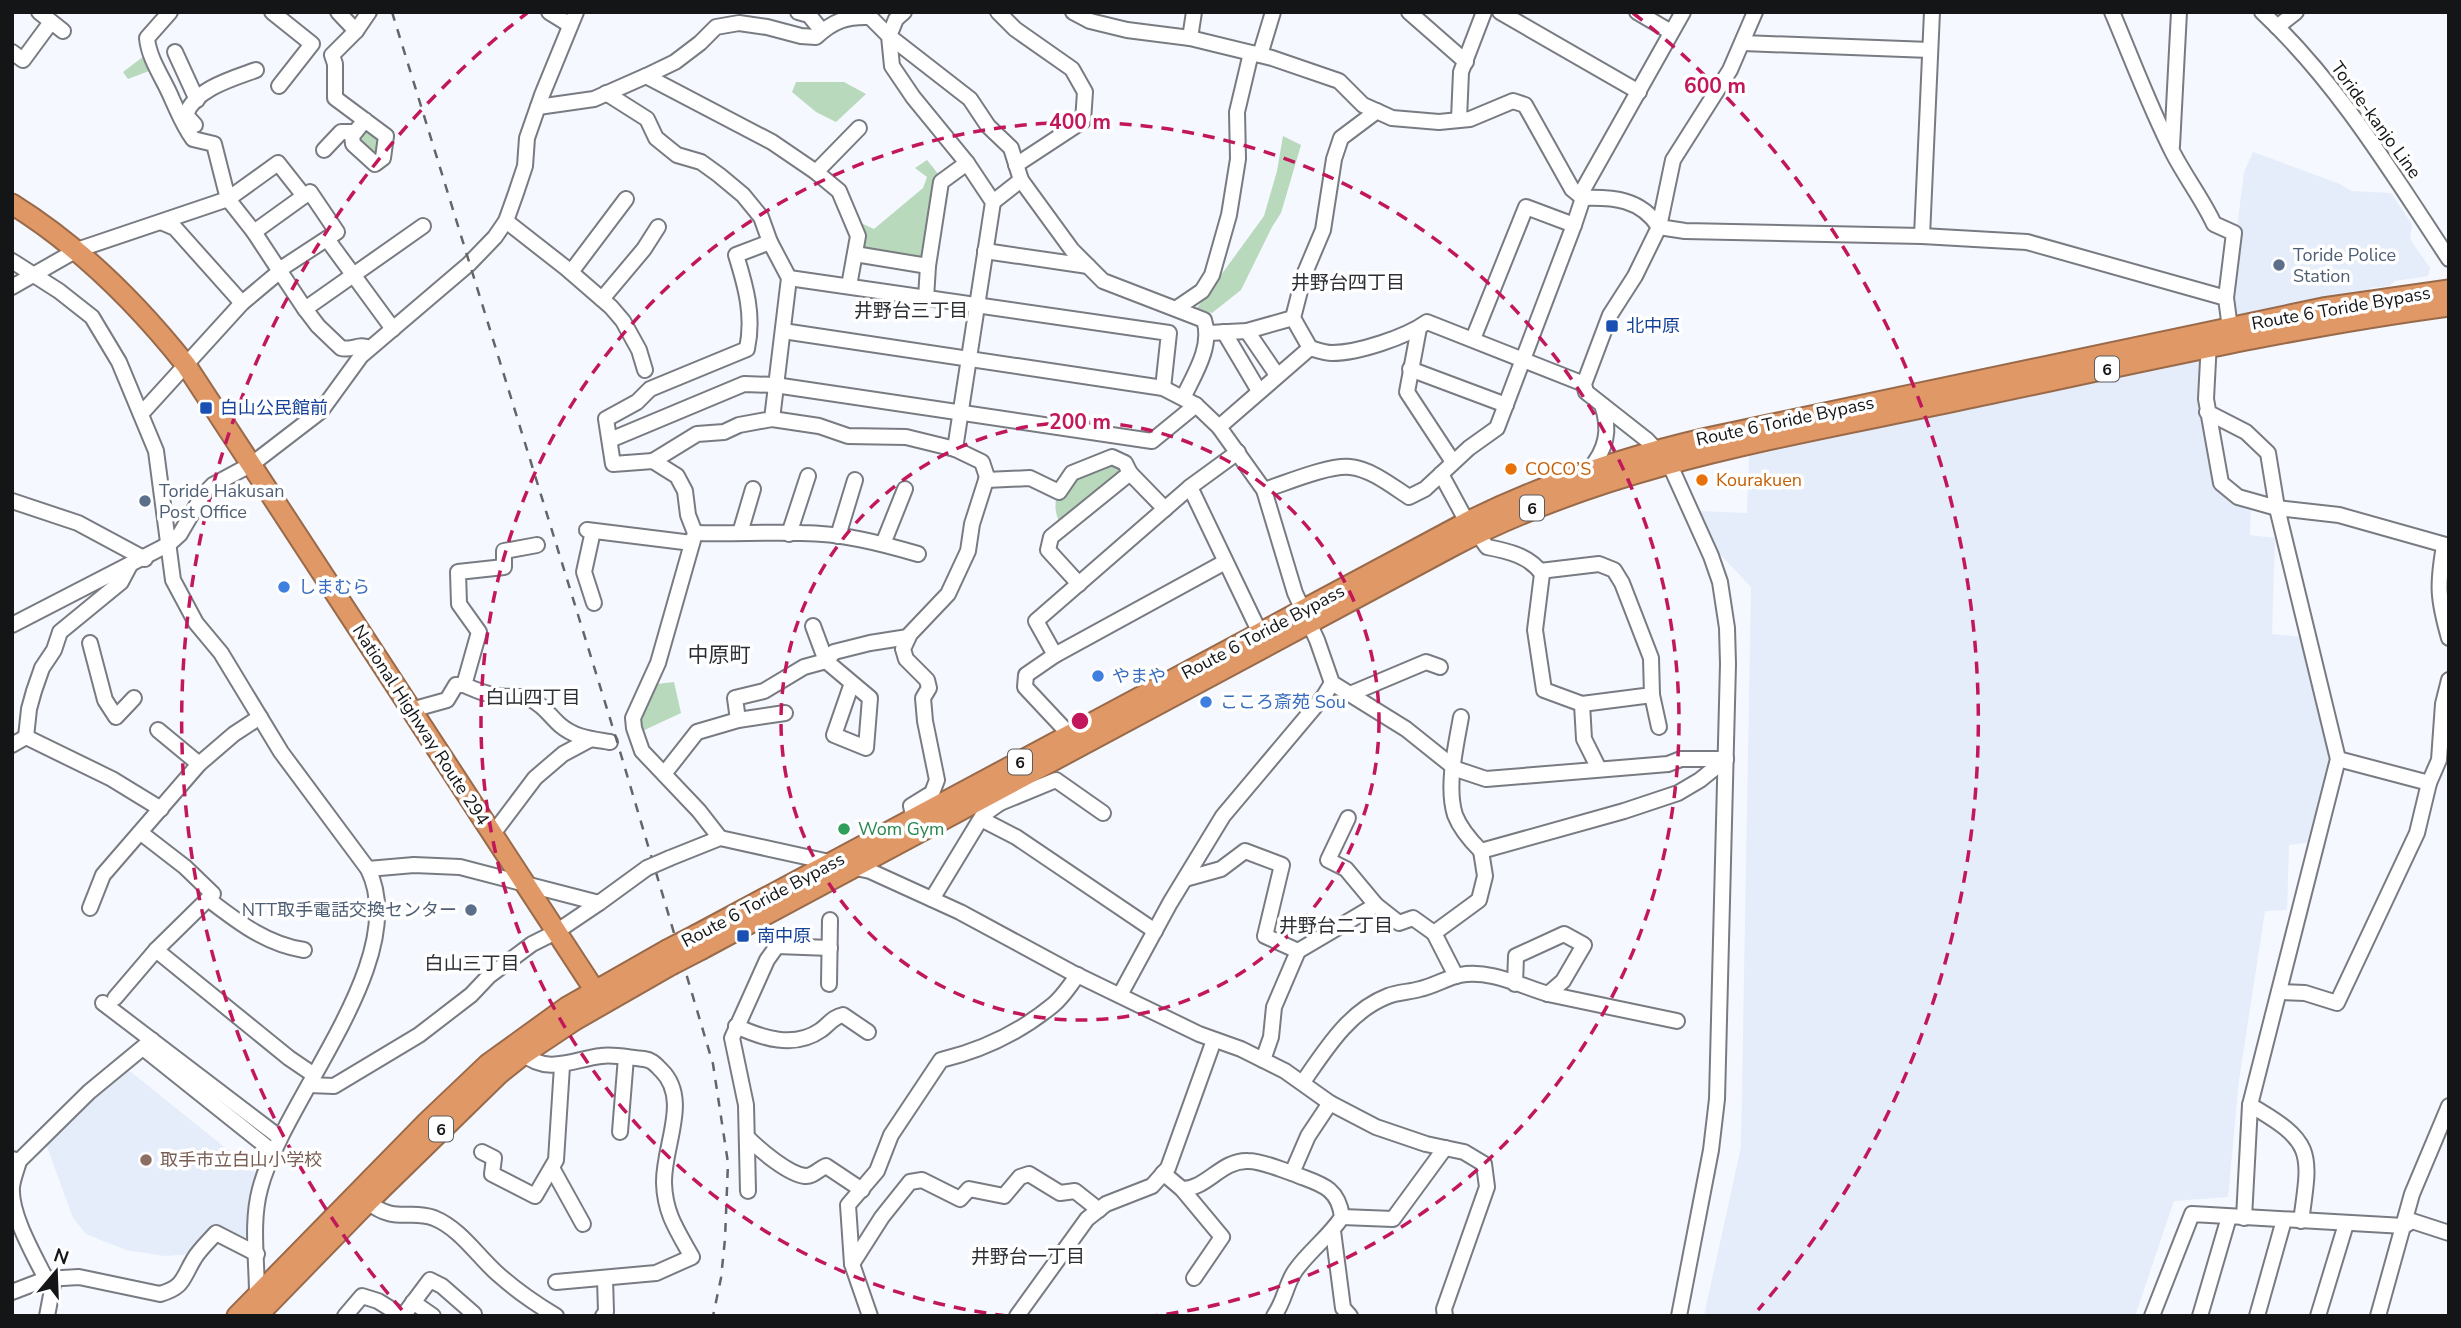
<svg xmlns="http://www.w3.org/2000/svg" width="2461" height="1328" font-family="'Nunito Sans','Noto Sans JP',sans-serif">
	<rect width="100%" height="100%" fill="#f5f8fe"/>
	<!-- built -->
	<g fill="#e5ecfa">
		<polygon points="2253,152 2340,184 2351,191 2391,193 2412,224 2410,239 2430,268 2428,276 2395,281 2389,286 2370,288 2369,292 2233,318 2229,292 2244,172"/>
		<polygon points="2199,360 2198,401 2213,486 2251,507 2250,535 2275,538 2272,634 2304,637 2331,756 2310,842 2289,845 2287,910 2265,911 2239,1080 2228,1197 2174,1201 2135,1316 1704,1316 1741,1147 1751,587 1717,551 1698,511 1747,513 1749,456"/>
		<polygon points="126,1068 259,1175 250,1247 219,1226 191,1254 164,1256 126,1250 86,1234 73,1218 46,1144"/>
	</g>
	<!-- green -->
	<g fill="#b8d9bc">
		<polygon points="148,53 157,68 128,79 123,72"/>
		<polygon points="796,82 844,82 866,94 836,122 816,112 792,92"/>
		<polygon points="368,128 381,138 379,154 374,157 357,138 363,129"/>
		<polygon points="1283,136 1301,145 1281,213 1272,227 1241,290 1212,313 1197,308 1264,216 1277,171"/>
		<polygon points="927,160 939,175 925,261 859,249 843,215 874,229 923,188 927,177 915,168"/>
		<path d="M1112 457 1130 473 1061 526C1050 504 1057 494 1068 474Z"/>
		<polygon points="674,682 681,713 636,734 648,685"/>
	</g>
	<g fill="none" stroke-linecap="round" stroke-linejoin="round">
		<!-- minor casing -->
		<g stroke="#787b81" stroke-width="18">
			<g id="minor">
				<polyline points="39,12 63,31"/>
				<polyline points="272,12 312,44 279,86"/>
				<polyline points="338,12 356,31"/>
				<polyline points="549,12 570,25"/>
				<polyline points="798,12 809,15 822,31"/>
				<path d="M904 12 896 19 889 36 970 99 988 126 1011 148 1021 180 1072 250 1103 281 1204 320C1213 346 1194 375 1183 398"/>
				<polyline points="998,12 1015,29 1072,69 1085,92 1083,121 1016,165"/>
				<path d="M1073 12 1090 21 1127 30 1190 38 1272 58 1339 81 1363 105 1392 118 1439 122 1470 119 1513 101 1525 105 1572 189 1583 198C1614 197 1641 199 1659 227L1685 231 1922 236 2027 242 2226 298"/>
				<polyline points="1409,12 1466,62"/>
				<polyline points="1500,12 1639,92"/>
				<polyline points="1637,12 1671,32"/>
				<path d="M2112 12C2132 59 2150 108 2173 153 2186 178 2203 200 2214 224L2234 233 2226 298 2230 328"/>
				<path d="M2262 12C2338 83 2392 173 2449 259"/>
				<polyline points="2277,27 2296,12"/>
				<polyline points="1190,38 1194,12"/>
				<polyline points="1743,43 1930,50"/>
				<polyline points="12,52 23,60 51,22"/>
				<polyline points="175,52 197,100"/>
				<polyline points="1260,55 1273,12"/>
				<polyline points="646,76 772,142 816,172 839,191 858,236 849,286"/>
				<polyline points="606,93 647,119 656,138 677,155 701,162 719,175 743,195 761,217 770,242 789,278 772,419 739,425 724,432 697,434 653,461"/>
				<path d="M538 107 594 99 646 76 675 62 700 43 716 27 739 23 767 27 801 36 816 37C833 21 847 16 870 17L889 36 892 66 913 97 967 163 993 202 955 449 982 462 987 477 972 524 968 551 948 594 910 634 903 649 906 659 927 680 929 688 923 698 925 721 937 780 932 793 911 806 914 819"/>
				<polyline points="1459,119 1461,72 1484,12"/>
				<polyline points="365,120 352,136 353,144 375,164 383,158 386,136 335,98 335,64 332,55 356,31 369,12"/>
				<path d="M195 125 186 115C194 89 234 78 256 70"/>
				<polyline points="2172,146 2179,12"/>
				<polyline points="324,150 341,132 355,132"/>
				<polyline points="816,172 859,128"/>
				<polyline points="993,202 1021,180"/>
				<polyline points="506,221 566,268 611,307 623,321 639,350 645,370"/>
				<polyline points="161,222 175,228 242,303"/>
				<polyline points="254,232 304,196"/>
				<polyline points="1922,236 1932,12"/>
				<polyline points="327,239 393,329"/>
				<polyline points="985,251 1088,266"/>
				<polyline points="855,254 928,266"/>
				<path d="M12 261 59 291 92 317 119 362 156 451 173 580 196 623 221 653 281 752 368 869C413 959 283 1099 260 1189 251 1222 257 1261 257 1295"/>
				<polyline points="279,270 305,309"/>
				<polyline points="571,272 626,199"/>
				<polyline points="789,278 1169,333 1163,388"/>
				<path d="M12 287 77 250 228 199 278 163 304 196 310 192 337 232 279 270 254 232 228 199 214 144 193 139C183 125 179 114 172 99 164 79 149 60 147 38L170 12"/>
				<polyline points="926,298 928,266 941,182 967,163"/>
				<polyline points="602,299 644,249 658,227"/>
				<polyline points="1177,308 1202,291 1212,275 1229,215 1238,159 1237,112 1251,53"/>
				<polyline points="1419,328 1407,392 1453,462"/>
				<polyline points="783,331 1163,388 1196,405 1219,427 1264,490 1295,593 1317,640 1332,683 1406,729 1456,769 1486,779 1668,764 1681,759 1726,759"/>
				<polyline points="1247,331 1277,375"/>
				<polyline points="1224,332 1259,391"/>
				<polyline points="1209,333 1247,331 1293,318"/>
				<polyline points="1473,339 1526,207 1574,225"/>
				<path d="M369 348C360 343 351 351 341 348L318 326 305 309 423 226"/>
				<polyline points="1310,348 1293,318 1304,275 1323,230 1334,159 1341,138 1377,111"/>
				<polyline points="1410,369 1506,405"/>
				<polyline points="2207,412 2246,432 2268,453 2277,508 2238,497 2221,483 2206,399 2209,341"/>
				<polyline points="141,414 242,303 279,272"/>
				<polyline points="772,419 819,426 848,436 906,437 955,449"/>
				<path d="M1219 427 1310 348C1317 350 1325 353 1332 353 1358 353 1406 337 1427 322L1584 384"/>
				<polyline points="610,440 744,384 775,385 1152,441 1196,405"/>
				<path d="M1589 470C1606 450 1611 430 1602 405"/>
				<polyline points="1441,474 1467,522"/>
				<polyline points="986,480 1030,478 1059,492 1072,473 1112,457 1125,463 1130,473"/>
				<polyline points="1190,487 1260,633"/>
				<path d="M1264 490C1286 483 1328 465 1350 467 1371 469 1392 486 1409 497L1425 489 1469 448 1497 428 1574 225 1583 198 1584 188 1683 12"/>
				<polyline points="12,501 78,523 145,559"/>
				<polyline points="587,530 692,543"/>
				<polyline points="593,531 584,572 594,603"/>
				<path d="M695 533C730 534 766 532 802 533 841 533 880 543 918 554"/>
				<polyline points="740,533 753,489"/>
				<path d="M1477 533 1487 547C1508 551 1530 556 1542 574L1535 630 1544 690 1582 704 1584 739 1599 769"/>
				<polyline points="789,534 808,476"/>
				<polyline points="838,536 855,480"/>
				<polyline points="883,544 905,489"/>
				<path d="M2444 546C2437 586 2438 599 2449 638"/>
				<polyline points="1225,562 1055,655 1036,621 1190,487 1238,452"/>
				<polyline points="1540,571 1599,564 1614,570 1622,583 1651,658 1652,695 1582,704"/>
				<polyline points="1079,584 1048,550 1051,537 1130,473 1165,509"/>
				<polyline points="12,625 169,544 180,534 202,496 213,485 252,464 321,411 361,356 469,264 495,237 506,221 516,193 525,166 527,138 542,95 576,12"/>
				<polyline points="813,626 826,661 834,652 870,643 908,637"/>
				<polyline points="90,643 105,700 116,717 134,698"/>
				<polyline points="1055,655 1026,675 1025,687 1070,735"/>
				<path d="M464 685C476 690 487 695 500 696 511 698 521 695 532 700 544 706 550 716 560 725 575 738 592 739 610 742"/>
				<polyline points="1350,694 1426,662 1440,667"/>
				<polyline points="1652,695 1659,727"/>
				<polyline points="411,710 447,700 456,685 464,685 466,678 479,632 459,604 458,572 504,567 504,551 537,545"/>
				<path d="M1461 717C1456 746 1446 786 1455 815 1460 828 1471 841 1481 851"/>
				<polyline points="738,720 735,698 764,691 804,667 826,661 870,698 866,748 834,735 852,683"/>
				<polyline points="158,730 199,764"/>
				<polyline points="26,737 29,709 34,691 42,668 54,650 60,632 121,582 130,565"/>
				<polyline points="26,737 112,779 161,809"/>
				<polyline points="12,745 26,737"/>
				<polyline points="2338,759 2429,783 2439,760 2443,704 2449,680"/>
				<polyline points="664,774 697,732 738,720 785,713"/>
				<polyline points="1000,803 1056,780 1103,813"/>
				<polyline points="1348,818 1328,860 1346,869 1376,905"/>
				<polyline points="981,819 1016,837 1155,931"/>
				<polyline points="492,835 535,778 563,754 591,739"/>
				<path d="M720 838 699 811 642 751 634 728 633 718 658 663 695 533 688 515 685 491 677 476 653 461 613 464 606 419 637 402 650 389 747 349C754 316 746 287 736 255L770 242"/>
				<polyline points="670,858 720,838 870,871 960,912 1071,972 1199,1034 1241,1049 1285,1071 1330,1103 1376,1127 1426,1144 1464,1152 1484,1164 1487,1187 1444,1309 1445,1316"/>
				<polyline points="368,869 414,865 460,867 599,903"/>
				<polyline points="1185,879 1221,869 1245,851 1282,865 1265,936 1298,951 1376,905 1399,923 1413,918 1434,933 1479,900 1485,876 1481,851 1624,811 1678,793 1700,780 1726,759"/>
				<path d="M208 899C238 922 266 944 304 950"/>
				<polyline points="932,899 983,815 1000,803 995,792"/>
				<polyline points="90,908 103,875 199,764 234,734 260,717"/>
				<polyline points="1434,933 1456,976"/>
				<polyline points="156,950 289,1058 314,1075"/>
				<polyline points="829,984 830,920"/>
				<polyline points="2279,992 2305,993 2337,1003 2417,833 2429,783"/>
				<polyline points="1548,994 1677,1021"/>
				<polyline points="1120,995 1170,903 1223,816 1324,696 1332,683"/>
				<polyline points="115,998 156,950 213,894 185,867 141,833"/>
				<polyline points="103,1003 279,1137"/>
				<path d="M736 1026C762 1038 794 1049 821 1030 829 1024 833 1017 843 1015L868 1032"/>
				<polyline points="143,1048 272,1151"/>
				<path d="M524 1054C547 1075 575 1059 601 1056 614 1054 630 1058 644 1059 652 1060 655 1064 661 1070 691 1099 663 1146 664 1183 665 1214 677 1230 692 1257L656 1273 556 1282"/>
				<polyline points="1263,1060 1271,1037 1274,1007 1298,951"/>
				<path d="M1303 1082C1326 1049 1349 1011 1388 996 1398 992 1410 992 1420 989 1434 986 1446 978 1460 975 1489 969 1521 986 1548 994L1563 981 1584 945 1564 934 1516 956 1515 984"/>
				<polyline points="309,1085 334,1086 419,1035 471,995 489,976 532,944 556,932 599,903 647,868"/>
				<path d="M2250 1105C2314 1142 2311 1151 2301 1221"/>
				<polyline points="620,1132 626,1057"/>
				<path d="M748 1138C760 1150 788 1174 805 1176 812 1177 819 1169 826 1166L862 1190"/>
				<polyline points="482,1152 494,1158 492,1174 535,1196 556,1160 562,1066"/>
				<path d="M12 1159 19 1161C17 1169 13 1178 12 1187 10 1214 34 1255 46 1279L79 1277 160 1294C184 1287 182 1279 194 1259 199 1250 209 1241 216 1233L257 1254"/>
				<polyline points="19,1161 89,1092 152,1040"/>
				<polyline points="552,1168 583,1224"/>
				<path d="M1163 1173 1182 1189C1207 1189 1221 1160 1248 1161 1262 1161 1279 1169 1292 1173"/>
				<polyline points="1182,1189 1222,1237 1194,1278"/>
				<polyline points="748,1191 746,1105 732,1038 767,960 777,946 830,948"/>
				<path d="M368 1202C395 1224 410 1209 434 1218 461 1229 478 1257 499 1275 517 1291 536 1304 556 1316"/>
				<polyline points="1342,1217 1393,1219 1445,1148"/>
				<polyline points="2244,1218 2250,1105 2338,759 2277,508 2339,515 2449,546"/>
				<polyline points="1333,1231 1343,1308 1350,1316"/>
				<polyline points="852,1264 882,1217 910,1182 922,1180 960,1199 969,1189 1004,1196 1020,1177 1029,1174 1060,1193 1075,1191 1099,1210"/>
				<polyline points="12,1292 46,1279"/>
				<polyline points="413,1302 433,1316"/>
				<polyline points="47,1316 54,1279"/>
				<polyline points="345,1316 362,1296 378,1301 402,1316"/>
				<polyline points="403,1316 430,1280 442,1286 474,1314"/>
				<polyline points="603,1316 606,1312 605,1278"/>
				<path d="M870 1316 852 1264 848 1205 877 1171 891 1135 941 1060C983 1050 1019 1033 1053 1005 1063 997 1070 985 1078 975"/>
				<polyline points="1017,1316 1087,1219 1106,1204 1152,1186 1168,1168 1214,1040"/>
				<path d="M1274 1316C1285 1300 1286 1284 1295 1271 1309 1251 1329 1237 1342 1217 1338 1185 1318 1184 1292 1173L1308 1136 1330 1103"/>
				<polyline points="1679,1316 1711,1150 1717,1099 1728,664 1727,628 1720,582 1711,556 1674,474 1668,463 1647,440 1586,392 1584,384 1610,315 1635,276 1659,227 1673,160 1730,70 1755,12"/>
				<polyline points="2152,1316 2192,1214 2404,1226 2412,1221 2449,1233"/>
				<polyline points="2200,1316 2229,1217"/>
				<polyline points="2257,1316 2284,1220"/>
				<polyline points="2318,1316 2346,1224"/>
				<polyline points="2378,1316 2412,1194 2449,1106"/>
			</g>
		</g>
		<!-- highway casing -->
		<g stroke="#996a4a" stroke-width="23">
			<g id="highway">
				<path d="M12 204C81 247 136 302 186 365L603 1003"/>
				<path d="M698 934 1467 522C1544 484 1624 457 1707 438L2323 308 2449 290"/>
				<path d="M702 949 1453 546C1612 463 1786 437 1960 400 2123 366 2284 328 2449 306"/>
				<polyline points="237,1316 427,1122 488,1064 567,1007 667,950"/>
				<polyline points="257,1316 368,1202 499,1074 524,1054 575,1020 671,965"/>
			</g>
		</g>
		<!-- minor -->
		<use href="#minor" stroke="#fff" stroke-width="14"/>
		<!-- highway -->
		<use href="#highway" stroke="#e09866" stroke-width="19"/>
		<!-- rail -->
		<polyline stroke="#636568" stroke-width="2.5" stroke-dasharray="9 9" stroke-linecap="butt" points="392,12 616,738 713,1064 728,1163 725,1239 721,1278 713,1316"/>
		<!-- minor-bridge casing -->
		<g stroke="#787b81" stroke-width="18" stroke-linecap="butt">
			<polyline id="minor-bridge" points="647,868 670,858"/>
		</g>
		<!-- highway-bridge casing -->
		<g stroke="#996a4a" stroke-width="23" stroke-linecap="butt">
			<g id="highway-bridge">
				<polyline points="667,950 698,934"/>
				<polyline points="671,965 702,949"/>
			</g>
		</g>
		<!-- minor-bridge -->
		<use href="#minor-bridge" stroke="#fff" stroke-width="14"/>
		<!-- highway-bridge -->
		<use href="#highway-bridge" stroke="#e09866" stroke-width="19"/>
	</g>
	<!-- distance rings -->
	<g fill="none" stroke="#c2185b" stroke-width="3.5" stroke-dasharray="12 9">
		<circle cx="1080" cy="721" r="299"/>
		<path d="M1007 1316A599 599 0 1 1 1153 1316"/>
		<path d="M402 1310A898 898 0 0 1 527 13M1633 13A898 898 0 0 1 1758 1310"/>
	</g>
	<!-- markers -->
	<g fill="#5c6f8a" stroke="#fff" stroke-width="2.5">
		<circle cx="2279" cy="265" r="7"/>
		<circle cx="145" cy="501" r="7"/>
		<circle cx="471" cy="910" r="7"/>
	</g>
	<g fill="#1a4fb4" stroke="#fff" stroke-width="2.5">
		<rect x="1605" y="319" width="14" height="14" rx="3.5"/>
		<rect x="199" y="401" width="14" height="14" rx="3.5"/>
		<rect x="736" y="929" width="14" height="14" rx="3.5"/>
	</g>
	<g fill="#e8710a" stroke="#fff" stroke-width="2.5">
		<circle cx="1511" cy="469" r="7"/>
		<circle cx="1702" cy="480" r="7"/>
	</g>
	<g fill="#3f7fe0" stroke="#fff" stroke-width="2.5">
		<circle cx="284" cy="587" r="7"/>
		<circle cx="1098" cy="676" r="7"/>
		<circle cx="1206" cy="702" r="7"/>
	</g>
	<circle fill="#2e9e5b" stroke="#fff" stroke-width="2.5" cx="844" cy="829" r="7"/>
	<circle fill="#8d6e63" stroke="#fff" stroke-width="2.5" cx="146" cy="1160" r="7"/>
	<g text-anchor="middle" stroke-width="7" stroke-linejoin="round" paint-order="stroke">
		<!-- shield labels -->
		<g fill="#fff" stroke="#5a5b5d" stroke-width="2">
			<rect x="2095" y="356.5" width="24" height="25" rx="5"/>
			<rect x="1520" y="495.5" width="24" height="25" rx="5"/>
			<rect x="1008" y="749.5" width="24" height="25" rx="5"/>
			<rect x="429" y="1116.5" width="24" height="25" rx="5"/>
		</g>
		<g font-size="16" font-weight="bold" fill="#141517">
			<text x="2107" y="375">6</text>
			<text x="1532" y="514">6</text>
			<text x="1020" y="768">6</text>
			<text x="441" y="1135">6</text>
		</g>
		<!-- street labels -->
		<g font-size="18" fill="#141517" stroke="#fff">
			<text transform="translate(2376 120) rotate(54)" y="6">Toride-kanjo Line</text>
			<text transform="translate(2341 308) rotate(-10)" y="6">Route 6 Toride Bypass</text>
			<text transform="translate(1785 421) rotate(-12)" y="6">Route 6 Toride Bypass</text>
			<text transform="translate(1263 632) rotate(-28)" y="6">Route 6 Toride Bypass</text>
			<text transform="translate(421 725) rotate(57)" y="6">National Highway Route 294</text>
			<text transform="translate(763 900) rotate(-28)" y="6">Route 6 Toride Bypass</text>
		</g>
		<!-- service labels -->
		<g font-size="18" fill="#4e5e75" stroke="#fff" text-anchor="start">
			<text x="2293" y="261">Toride Police<tspan x="2293" dy="21">Station</tspan></text>
			<text x="159" y="497">Toride Hakusan<tspan x="159" dy="21">Post Office</tspan></text>
			<text x="457" y="916" text-anchor="end">NTT取手電話交換センター</text>
		</g>
		<!-- transit labels -->
		<g font-size="18" fill="#164399" stroke="#fff" text-anchor="start">
			<text x="1626" y="332">北中原</text>
			<text x="220" y="414">白山公民館前</text>
			<text x="757" y="942">南中原</text>
		</g>
		<!-- food labels -->
		<g font-size="18" fill="#c56008" stroke="#fff" text-anchor="start">
			<text x="1525" y="475">COCO’S</text>
			<text x="1716" y="486">Kourakuen</text>
		</g>
		<!-- shop labels -->
		<g font-size="18" fill="#366cbe" stroke="#fff" text-anchor="start">
			<text x="298" y="593">しまむら</text>
			<text x="1112" y="682">やまや</text>
			<text x="1220" y="708">こころ斎苑 Sou</text>
		</g>
		<!-- leisure labels -->
		<g font-size="18" fill="#27864d" stroke="#fff" text-anchor="start">
			<text x="858" y="835">Wom Gym</text>
		</g>
		<!-- education labels -->
		<g font-size="18" fill="#785e54" stroke="#fff" text-anchor="start">
			<text x="160" y="1166">取手市立白山小学校</text>
		</g>
		<!-- neighbourhood labels -->
		<g font-size="19" fill="#2c2f34" stroke="#fff">
			<text x="1348" y="289">井野台四丁目</text>
			<text x="911" y="317">井野台三丁目</text>
			<text x="533" y="704">白山四丁目</text>
			<text x="1336" y="932">井野台二丁目</text>
			<text x="472" y="970">白山三丁目</text>
			<text x="1028" y="1263">井野台一丁目</text>
		</g>
		<!-- quarter labels -->
		<g font-size="21" fill="#2c2f34" stroke="#fff">
			<text x="719" y="662">中原町</text>
		</g>
	</g>
	<circle cx="1080" cy="721" r="10" fill="#c2185b" stroke="#fff" stroke-width="3.5"/>
	<g font-size="21" text-anchor="middle" font-weight="bold" fill="#c2185b" stroke="#fff" stroke-width="7" stroke-linejoin="round" paint-order="stroke">
		<text x="1715" y="93">600 m</text>
		<text x="1080" y="129">400 m</text>
		<text x="1080" y="429">200 m</text>
	</g>
	<!-- border -->
	<rect width="2461" height="1328" fill="none" stroke="#141517" stroke-width="28"/>
	<!-- north arrow -->
	<g transform="translate(56 1272) rotate(19)" stroke="#ffffff" stroke-width="5" paint-order="stroke">
	<path d="M0-5L12 26L0 18L-12 26Z" fill="#141517"/>
	<text y="-10" font-size="19" font-weight="bold" text-anchor="middle" fill="#141517">N</text>
	</g>
</svg>
